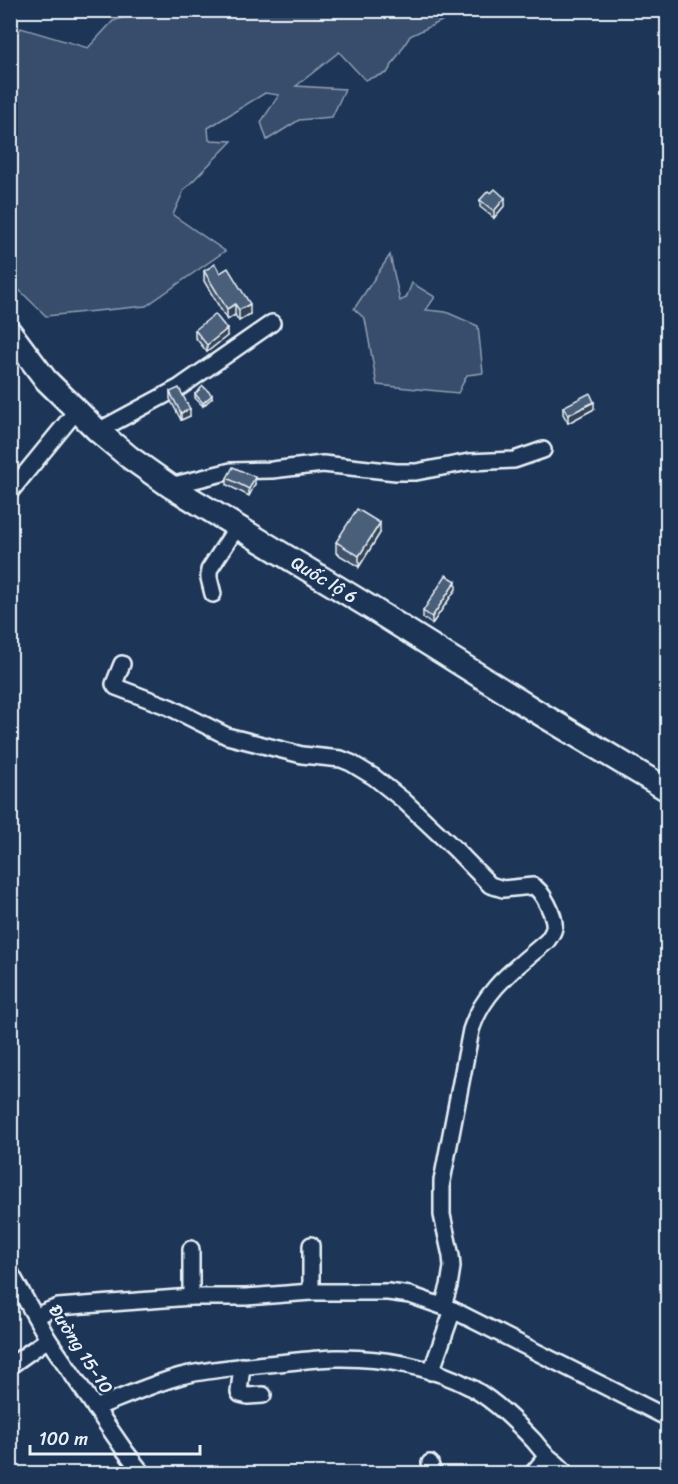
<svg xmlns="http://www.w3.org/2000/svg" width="678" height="1484" font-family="Sriracha,sans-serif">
	<rect width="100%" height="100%" fill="#1d3557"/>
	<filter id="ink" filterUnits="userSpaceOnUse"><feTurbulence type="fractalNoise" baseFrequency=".0167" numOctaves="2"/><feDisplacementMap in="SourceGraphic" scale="12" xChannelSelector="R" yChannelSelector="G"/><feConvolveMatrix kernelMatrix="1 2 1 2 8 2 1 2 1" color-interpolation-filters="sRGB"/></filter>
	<g filter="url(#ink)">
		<!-- green -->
		<g fill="#374d6c" stroke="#909fb2" stroke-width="1.5">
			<polygon points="125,11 125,10 458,11 452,16 410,36 387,73 365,80 339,52 296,86 345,89 332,117 299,120 267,140 261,122 279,95 265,93 208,128 209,140 232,141 184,190 173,215 225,251 146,306 46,316 11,282 11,42 21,28 88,48 113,21 125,17"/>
			<polygon points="390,255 400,301 406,298 412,283 435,297 426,310 446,312 478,326 483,373 467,375 458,393 377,385 365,319 354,309"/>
		</g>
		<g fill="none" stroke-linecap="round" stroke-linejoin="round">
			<!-- minor casing -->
			<g stroke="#e8f1f8" stroke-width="20">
				<g id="minor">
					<polyline points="98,431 180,387 272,323"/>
					<polyline points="170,486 231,471 272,470 323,464 396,472 416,472 469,462 514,460 543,450"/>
					<polyline points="10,492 77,410"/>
					<polyline points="213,594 209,578 209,570 237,527"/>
					<path d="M122 664 114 684 116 687 169 707 227 736 302 755 341 759 351 763 374 777 403 800 455 849 490 885 503 889 533 886C542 890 556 917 554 928 553 933 550 937 547 941 516 968 484 989 471 1030L442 1181V1215L451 1256 452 1267 449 1286 443 1306"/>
					<polyline points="10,1272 48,1339 125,1451 143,1474"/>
					<polyline points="311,1292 311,1245"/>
					<polyline points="191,1297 191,1249"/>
					<polyline points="37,1317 45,1312 58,1307 191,1297 246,1297 311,1292 388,1292 410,1295 453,1310 668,1418"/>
					<polyline points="10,1366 48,1339"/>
					<polyline points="242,1366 239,1392 240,1394 248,1396 263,1395"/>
					<polyline points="431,1372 453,1310"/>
					<path d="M95 1408C123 1397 152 1384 181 1376 209 1369 238 1367 267 1364 289 1362 312 1359 335 1358 380 1357 432 1366 472 1388 496 1402 515 1421 534 1441 538 1446 542 1451 546 1455 553 1461 561 1465 566 1474"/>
					<polyline points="430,1463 433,1474"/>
					<polyline points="532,1474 547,1456"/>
					<polyline points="667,1474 668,1470"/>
				</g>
			</g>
			<!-- highway casing -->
			<g stroke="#e8f1f8" stroke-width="27">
				<g id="highway">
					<path id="s1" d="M10 332 46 380 98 431 129 457 170 486 368 606 534 710 668 790"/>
				</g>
			</g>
			<!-- minor -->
			<use href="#minor" stroke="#1d3557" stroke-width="15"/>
			<!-- highway -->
			<use href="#highway" stroke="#1d3557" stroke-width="22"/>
		</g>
		<!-- wall -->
		<g fill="#3f5169" stroke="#e8f1f8" stroke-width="1.5">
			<polygon points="480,200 505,205 494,218 480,207"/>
			<polygon points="204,271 220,273 250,314 239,321 235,315 227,320 204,281"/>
			<polygon points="195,330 227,336 207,352 195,337"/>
			<polygon points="170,392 190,416 181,420 170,399"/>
			<polygon points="195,394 212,398 203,406 195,398"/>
			<polygon points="563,407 594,409 568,423 563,414"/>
			<polygon points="227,478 255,484 249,496 227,485"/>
			<polygon points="380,533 359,567 336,553 336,542"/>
			<polygon points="456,589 432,624 423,618 423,611"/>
		</g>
		<!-- shaded-wall -->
		<g fill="#334255" stroke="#e8f1f8" stroke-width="1.5">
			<polygon points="505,198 505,205 494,218 494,211"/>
			<polygon points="235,304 235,315 227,320 227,309"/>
			<polygon points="250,304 250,314 239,321 239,310"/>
			<polygon points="227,329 227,336 207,352 207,345"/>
			<polygon points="212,395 212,398 203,406 203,403"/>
			<polygon points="594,402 594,409 568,423 568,415"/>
			<polygon points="190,409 190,416 181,420 181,413"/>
			<polygon points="255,477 255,484 249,496 249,489"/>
			<polygon points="380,523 380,533 359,567 359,556"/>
			<polygon points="456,581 456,589 432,624 432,617"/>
		</g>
		<!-- building -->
		<g fill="#495e7a" stroke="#e8f1f8" stroke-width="1.5">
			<polygon points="495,189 505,198 494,211 480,200 488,191 491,193"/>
			<polygon points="215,264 220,273 228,268 250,304 239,310 235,304 227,309 204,271"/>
			<polygon points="215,314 227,329 207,345 195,330"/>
			<polygon points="203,386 212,395 203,403 195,394"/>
			<polygon points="179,388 190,409 181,413 170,392"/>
			<polygon points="590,393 594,402 568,415 563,407"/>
			<polygon points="233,467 255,477 249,489 227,478"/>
			<polygon points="357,509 380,523 359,556 336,542"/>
			<polygon points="446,575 456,581 432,617 423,611"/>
		</g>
	</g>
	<g text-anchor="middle" stroke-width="5" stroke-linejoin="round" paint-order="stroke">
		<!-- street labels -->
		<g font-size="18" fill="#e8f1f8" stroke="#1d3557">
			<text dy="6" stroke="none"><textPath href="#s1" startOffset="404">Quốc lộ 6</textPath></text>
			<text transform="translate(81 1349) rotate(57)" y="6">Đường 15-10</text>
		</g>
	</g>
	<!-- margin -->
	<rect width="678" height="1484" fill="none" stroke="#1d3557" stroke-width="36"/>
	<rect x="18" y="18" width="642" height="1448" fill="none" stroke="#e8f1f8" stroke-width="2" filter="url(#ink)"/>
	<!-- scale -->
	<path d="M30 1445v9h170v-9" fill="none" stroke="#e8f1f8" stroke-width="3"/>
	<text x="39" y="1445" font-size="18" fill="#e8f1f8" stroke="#1d3557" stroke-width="4.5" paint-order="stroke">100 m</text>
</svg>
